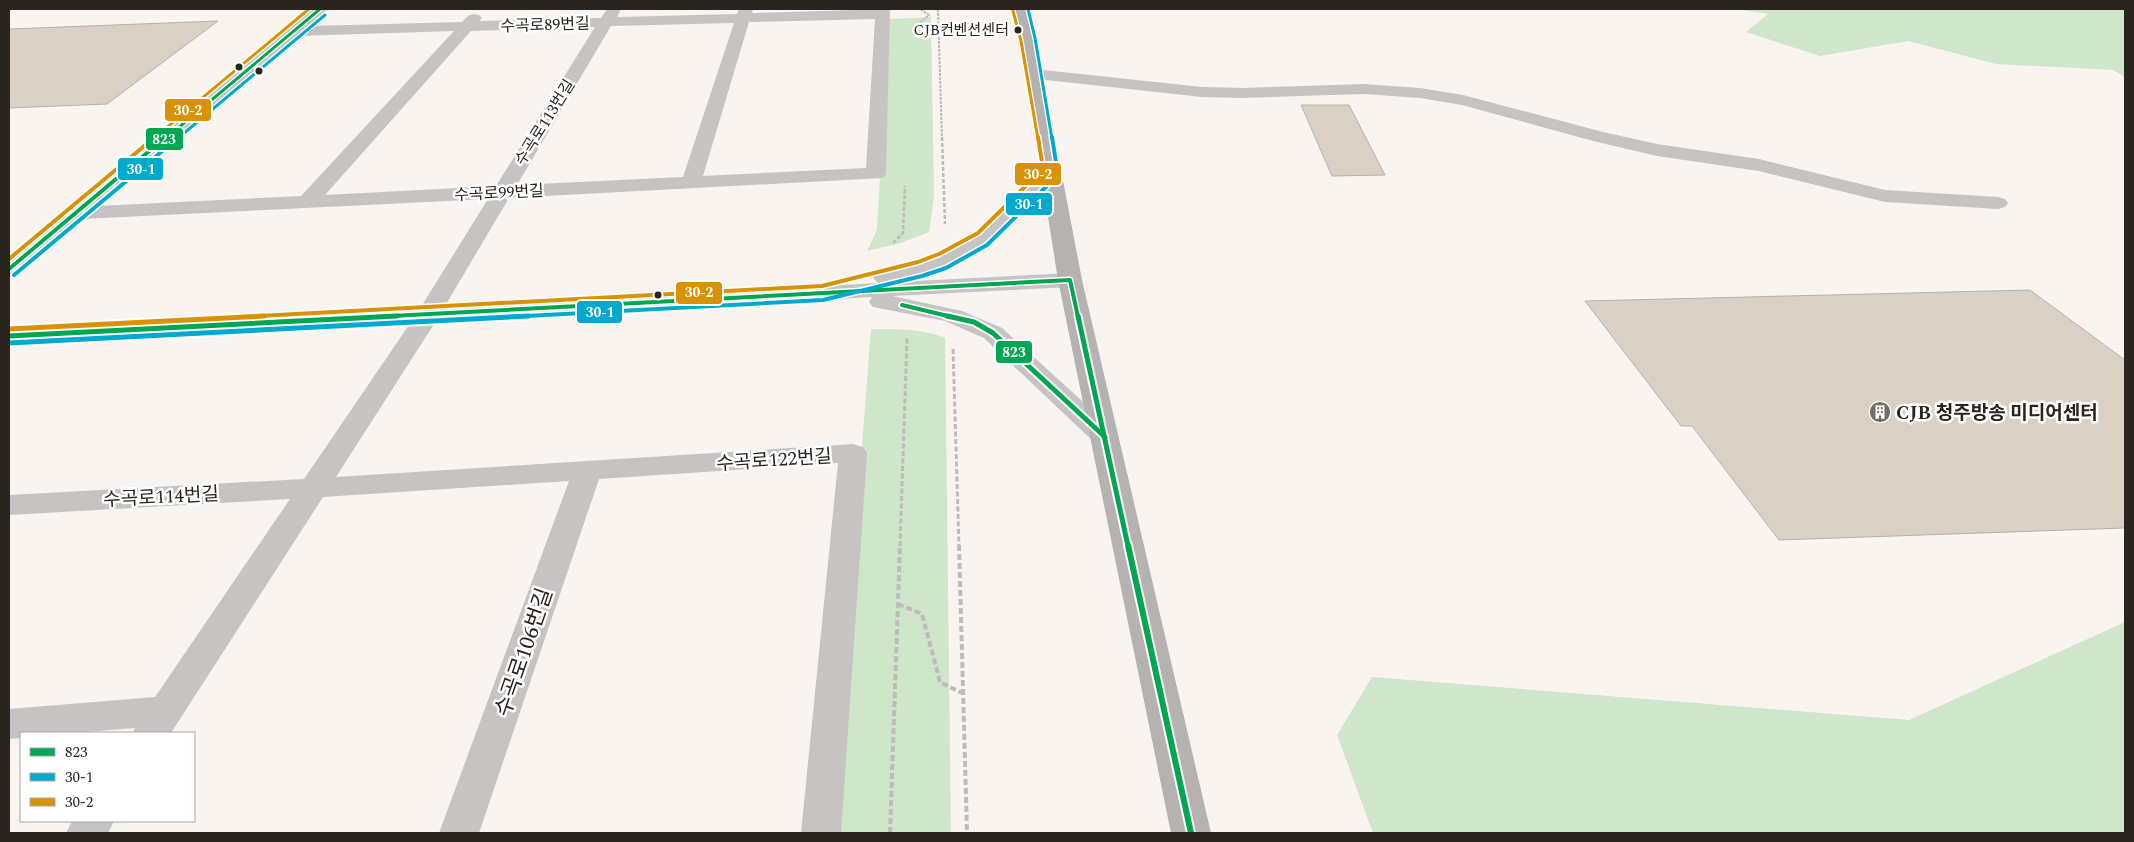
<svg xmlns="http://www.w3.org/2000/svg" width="2134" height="842" font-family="Spectral,'Noto Sans KR',serif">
	<rect width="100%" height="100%" fill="#f9f4ef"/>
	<!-- green -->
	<g fill="#cfe6ca">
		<polygon points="1736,9 2125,9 2125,77 2113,70 1996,64 1908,41 1820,56 1746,32 1768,14"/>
		<polygon points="931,17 934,197 929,232 901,243 867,251 877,230 889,19"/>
		<path d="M871 329C896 329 921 328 945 338L951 833H832Z"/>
		<polygon points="2125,622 2125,833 1373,833 1337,735 1372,677 1909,720"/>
	</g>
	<!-- building -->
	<g fill="#dbd0c4" stroke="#b6b2ad">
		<polygon points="218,21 107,104 9,108 9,29"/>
		<polygon points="1301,105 1349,105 1385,175 1332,176"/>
		<polygon points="2030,290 2125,360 2125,528 1779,540 1692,426 1681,426 1585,301"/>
	</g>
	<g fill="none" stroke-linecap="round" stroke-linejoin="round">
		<!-- path-far3 -->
		<g stroke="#bebbba" stroke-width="2" stroke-dasharray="3 1" stroke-linecap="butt">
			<polyline points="938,9 942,139"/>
			<polyline points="913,28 929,15 920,9"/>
		</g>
		<!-- path-far2 -->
		<g stroke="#bebbba" stroke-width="2.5" stroke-dasharray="4 2" stroke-linecap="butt">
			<polyline points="942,137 945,224"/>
			<polyline points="893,243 903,233 905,186"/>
		</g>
		<!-- path-far1 -->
		<g stroke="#bebbba" stroke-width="3" stroke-dasharray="5 2.5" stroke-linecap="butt">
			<polyline points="953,349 959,546"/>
			<polyline points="900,546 907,337"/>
		</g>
		<!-- path -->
		<g stroke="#bebbba" stroke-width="4" stroke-dasharray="6 3" stroke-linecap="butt">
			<polyline points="959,545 967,833"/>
			<polyline points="898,604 922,614 940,682 962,693"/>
			<polyline points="890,833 900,545"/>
		</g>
		<!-- minor -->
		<g fill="#c7c3c3" fill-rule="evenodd">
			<path d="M311 9H327L309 26 462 22C468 15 471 13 479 15L482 18 479 21 601 18 607 9H621L617 17 737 14 739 9H753L752 13 890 9 886 174 883 178 509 198 445 306 878 283 873 278 877 273 934 256 974 234 1044 168 1051 166 1058 168 1061 172 990 244 950 266 896 282 1070 273 1078 275 1082 280 1078 285 1070 287 892 296 962 311 1002 328 1115 431 1119 437 1115 443 1105 446 1095 443 984 338 945 321 873 307 869 302 872 297 436 321 336 477 853 444 863 447 867 453 841 833H801L838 463 599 479 479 833H439L569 481 323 497 171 733H133L135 728 74 733H21V738L9 739V709L155 697 290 499 9 515V495L304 479 411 322 9 343V329L421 307 488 199 82 219 17 274 9 276V258ZM875 19 866 168 703 176 749 22ZM734 23 683 177 517 185 611 26ZM595 27 496 186 325 195 471 31ZM454 31 301 196 97 206 298 36Z"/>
			<polygon points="1034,69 1202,87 1243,88 1364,84 1420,88 1463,95 1603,132 1657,144 1759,159 1885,190 1998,197 2005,199 2008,203 2005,207 1998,209 1885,202 1759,171 1657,156 1593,141 1462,105 1420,98 1364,94 1243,98 1202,97 1028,78 1026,74 1028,70"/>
			<polygon points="72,821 114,821 108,833 66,833"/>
		</g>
		<!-- major -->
		<polygon fill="#b7b2b2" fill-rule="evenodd" points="1013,9 1027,9 1036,39 1082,280 1211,833 1171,833 1058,280 1020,39"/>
		<!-- bus-1-far3 casing -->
		<g stroke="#fff" stroke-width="5.5">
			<polyline id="bus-1-far3" points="165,139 320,9"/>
		</g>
		<!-- bus-1-far2 casing -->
		<g stroke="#fff" stroke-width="7">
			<g id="bus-1-far2">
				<polyline points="9,269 166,137"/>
				<polyline points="902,305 952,317"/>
				<polyline points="373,317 1070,280 1078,317"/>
			</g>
		</g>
		<!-- bus-1-far1 casing -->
		<g stroke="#fff" stroke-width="9">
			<g id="bus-1-far1">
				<polyline points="947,316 974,322 993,333 1105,437"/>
				<polyline points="1078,316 1128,546"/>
				<polyline points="9,336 397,316"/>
			</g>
		</g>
		<!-- bus-1 casing -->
		<g stroke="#fff" stroke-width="10">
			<polyline id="bus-1" points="1128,545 1191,833"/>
		</g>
		<!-- bus-2-far2 casing -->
		<g stroke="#fff" stroke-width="5.5">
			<g id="bus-2-far2">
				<polyline points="1028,9 1035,38 1052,139"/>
				<polyline points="177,139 325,15"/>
			</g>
		</g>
		<!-- bus-2-far1 casing -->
		<g stroke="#fff" stroke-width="7">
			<g id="bus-2-far1">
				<polyline points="14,275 179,137"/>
				<polyline points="506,317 823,300 922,276 946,268 987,245 1058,175 1052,137"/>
			</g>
		</g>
		<!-- bus-2 casing -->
		<g stroke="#fff" stroke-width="9">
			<polyline id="bus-2" points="9,343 529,316"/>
		</g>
		<!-- bus-3-far2 casing -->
		<g stroke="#fff" stroke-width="5.5">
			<g id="bus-3-far2">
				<polyline points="1013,11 1021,41 1038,139"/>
				<polyline points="153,139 309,9"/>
			</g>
		</g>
		<!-- bus-3-far1 casing -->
		<g stroke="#fff" stroke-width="7">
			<g id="bus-3-far1">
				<polyline points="9,259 155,137"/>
				<polyline points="240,317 822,286 918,262 939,254 978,233 1043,169 1038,137"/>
			</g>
		</g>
		<!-- bus-3 casing -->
		<g stroke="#fff" stroke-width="9">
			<polyline id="bus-3" points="9,329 264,316"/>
		</g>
		<!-- bus-1-far3 -->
		<use href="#bus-1-far3" stroke="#00a651" stroke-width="3"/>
		<!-- bus-1-far2 -->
		<use href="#bus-1-far2" stroke="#00a651" stroke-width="4"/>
		<!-- bus-1-far1 -->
		<use href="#bus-1-far1" stroke="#00a651" stroke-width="5"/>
		<!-- bus-1 -->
		<use href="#bus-1" stroke="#00a651" stroke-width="6"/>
		<!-- bus-2-far2 -->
		<use href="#bus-2-far2" stroke="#00a9ce" stroke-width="3"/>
		<!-- bus-2-far1 -->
		<use href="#bus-2-far1" stroke="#00a9ce" stroke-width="4"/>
		<!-- bus-2 -->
		<use href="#bus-2" stroke="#00a9ce" stroke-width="5"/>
		<!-- bus-3-far2 -->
		<use href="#bus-3-far2" stroke="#d89204" stroke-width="3"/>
		<!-- bus-3-far1 -->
		<use href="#bus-3-far1" stroke="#d89204" stroke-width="4"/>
		<!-- bus-3 -->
		<use href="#bus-3" stroke="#d89204" stroke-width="5"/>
	</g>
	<!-- icons -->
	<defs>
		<g id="building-disc" transform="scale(1.125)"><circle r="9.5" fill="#726d67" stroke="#fff"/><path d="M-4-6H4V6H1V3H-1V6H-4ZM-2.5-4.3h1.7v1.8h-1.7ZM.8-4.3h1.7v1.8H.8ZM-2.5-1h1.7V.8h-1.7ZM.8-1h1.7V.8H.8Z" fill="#fff"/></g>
	</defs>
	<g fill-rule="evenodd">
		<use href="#building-disc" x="1880" y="412"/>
	</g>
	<!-- markers -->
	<g fill="#29241e" stroke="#fff" stroke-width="2">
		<circle cx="1018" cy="30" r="4.5"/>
		<circle cx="239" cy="67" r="4.5"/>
		<circle cx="259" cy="71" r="4.5"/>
		<circle cx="658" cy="295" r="4.5"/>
	</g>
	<g text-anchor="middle" stroke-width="5" stroke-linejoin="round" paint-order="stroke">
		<!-- far-bus labels -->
		<g font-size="15" fill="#29241e" stroke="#fff" text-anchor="end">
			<text x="1009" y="35">CJB컨벤션센터</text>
		</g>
		<!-- far-street labels -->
		<g font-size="16" fill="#29241e" stroke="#fff">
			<text transform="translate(545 24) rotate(-2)" y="6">수곡로89번길</text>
			<text transform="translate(544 122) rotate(-58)" y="6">수곡로113번길</text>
			<text transform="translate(499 192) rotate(-3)" y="6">수곡로99번길</text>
		</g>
		<!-- poi labels -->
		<g font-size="19" font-weight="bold" fill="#29241e" stroke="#fff" text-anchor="start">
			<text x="1896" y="419">CJB 청주방송 미디어센터</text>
		</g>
		<!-- street labels -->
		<g font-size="19" fill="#29241e" stroke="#fff">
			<text transform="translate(774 459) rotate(-4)" y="7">수곡로122번길</text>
			<text transform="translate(161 496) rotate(-3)" y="7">수곡로114번길</text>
		</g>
		<!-- near-street labels -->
		<g font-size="22" fill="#29241e" stroke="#fff">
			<text transform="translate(523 652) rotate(-71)" y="8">수곡로106번길</text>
		</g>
	</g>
	<g stroke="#fff" stroke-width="2">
		<rect x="164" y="98" width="48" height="24" rx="5" fill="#d89204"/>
		<rect x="145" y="127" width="39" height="24" rx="5" fill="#00a651"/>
		<rect x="117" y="157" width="47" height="24" rx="5" fill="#00a9ce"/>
		<rect x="1014" y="162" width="48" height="24" rx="5" fill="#d89204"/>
		<rect x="1005" y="192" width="48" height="24" rx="5" fill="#00a9ce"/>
		<rect x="675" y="281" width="48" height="24" rx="5" fill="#d89204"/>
		<rect x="576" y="300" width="47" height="24" rx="5" fill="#00a9ce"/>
		<rect x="995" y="340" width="38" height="24" rx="5" fill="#00a651"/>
	</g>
	<g font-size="14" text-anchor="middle" font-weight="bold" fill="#fff">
		<text x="188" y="115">30-2</text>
		<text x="164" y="144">823</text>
		<text x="141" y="174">30-1</text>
		<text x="1038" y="179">30-2</text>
		<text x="1029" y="209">30-1</text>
		<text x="699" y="297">30-2</text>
		<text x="600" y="317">30-1</text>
		<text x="1014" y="357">823</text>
	</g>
	<!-- border -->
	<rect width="2134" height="842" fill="none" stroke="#29241e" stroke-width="20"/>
	<!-- legend -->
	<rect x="20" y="732" width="175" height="90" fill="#ffffff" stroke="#a9a7a5"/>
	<rect x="30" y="748" width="25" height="8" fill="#00a651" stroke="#a9a7a5"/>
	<text x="65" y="757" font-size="15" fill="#29241e">823</text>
	<rect x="30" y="773" width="25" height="8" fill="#00a9ce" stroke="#a9a7a5"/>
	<text x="65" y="782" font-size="15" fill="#29241e">30-1</text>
	<rect x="30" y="798" width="25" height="8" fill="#d89204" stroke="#a9a7a5"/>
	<text x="65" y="807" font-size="15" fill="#29241e">30-2</text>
</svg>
